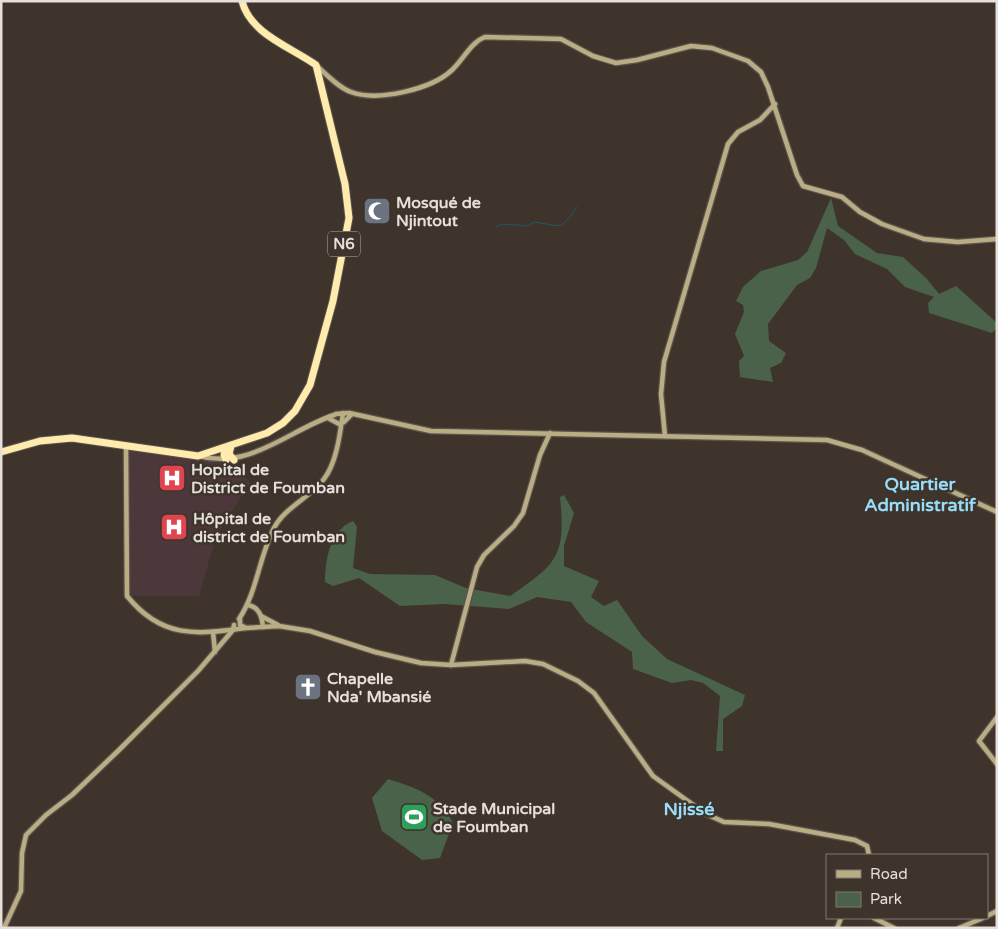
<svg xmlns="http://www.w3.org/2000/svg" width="998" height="929" font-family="'Varela Round',sans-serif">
	<rect width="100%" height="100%" fill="#3e342b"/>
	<!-- medical -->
	<polygon fill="#4c383b" points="130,449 217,463 235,463 250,483 216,536 199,596 132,596 128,588 128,452"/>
	<!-- green -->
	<g fill="#496249">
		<polygon points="831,198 838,226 877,253 903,257 927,279 939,294 956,286 997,323 997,328 992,333 929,313 928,303 934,297 905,287 887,269 855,254 844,240 827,228 816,268 810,278 797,285 768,324 769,341 786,353 781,363 770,368 773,382 740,377 739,361 744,356 735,334 744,312 743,305 736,301 743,287 761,271 798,260 807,252"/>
		<path d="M564 495 574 513 564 546V566L599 581 591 597 604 606 617 600 642 636 667 659 745 695 742 706 723 719V751H716L720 696 703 683 691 680 672 683 633 669 632 652 586 622 571 602 537 597 509 609 445 604 400 606 359 578 333 586 325 582C325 560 330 530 353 521L357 527 353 568 370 574 435 575 466 588 510 596C557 563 566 557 560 497Z"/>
		<path d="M388 779C416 788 439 795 453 823L440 858 422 860 382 831 372 798Z"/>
	</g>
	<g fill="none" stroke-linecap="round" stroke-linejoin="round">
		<!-- stream -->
		<path stroke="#1d5a69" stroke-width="1" d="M496 227 503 224 528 226 534 222C560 225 559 233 577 207"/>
		<!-- secondary-tunnel -->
		<polyline stroke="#574e45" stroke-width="4.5" stroke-dasharray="4.5 2" stroke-linecap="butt" points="335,417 337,417"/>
		<!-- secondary casing -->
		<g stroke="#5c534a" stroke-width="7">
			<g id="secondary">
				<path d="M317 66C327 75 338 87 351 92 378 102 432 89 452 70 463 60 471 42 485 37L561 39 593 56 616 63 637 60 691 46 712 48 748 61 761 72 768 87 797 175 803 186 842 197 860 212 882 224 924 239 958 242 997 239"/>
				<polyline points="336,414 349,413 431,431 827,440 862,450 997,512"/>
				<polyline points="328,418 341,425"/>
				<polyline points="344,422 351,415"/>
				<polyline points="665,436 661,394 664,362 728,144 738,132 760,120 775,104"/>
				<path d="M126 445 127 596C161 638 195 635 245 628"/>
				<path d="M199 456C250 470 289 430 334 415"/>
				<path d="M248 605C259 607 262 616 263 627"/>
				<polyline points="261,616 278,625"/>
				<polyline points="240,618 240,625 246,628 279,626 310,631 375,652 421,663 451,665 525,661 543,664 578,681 594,693 653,776 706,814 724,822 769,824 855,840 867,846 869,855"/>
				<path d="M239 619C257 592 259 558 273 530 283 508 310 498 324 479 337 462 340 433 343 413"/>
				<polyline points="213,632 215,652"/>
				<polyline points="451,665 477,567 484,555 514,526 523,513 540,455 550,433"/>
				<polyline points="997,717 979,741 997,764"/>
				<polyline points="987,916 997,911"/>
				<polyline points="874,918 894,928"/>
				<polyline points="4,928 21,891 22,853 26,835 46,815 72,795 119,750 198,671 233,630 234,625"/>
				<polyline points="837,928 841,918"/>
				<polyline points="959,928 983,918"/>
			</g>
		</g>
		<!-- highway casing -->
		<g stroke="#5c534a" stroke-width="9">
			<g id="highway">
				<polyline points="231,446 229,454 234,460"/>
				<polyline points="225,448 224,455 226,460"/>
				<path d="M1 452 40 441 72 438 198 456 267 433 283 423 295 411 310 385 316 363 333 301 349 218 345 184 316 65C291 47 250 34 242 1"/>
			</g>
		</g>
		<!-- secondary -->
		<use href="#secondary" stroke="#b9ad85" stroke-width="4.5"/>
		<!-- highway -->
		<use href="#highway" stroke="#ffebad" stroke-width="7"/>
	</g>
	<!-- icons -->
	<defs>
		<g id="mosque-square" transform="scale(1.4375)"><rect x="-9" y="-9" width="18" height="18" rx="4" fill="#6b7280" stroke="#3e342b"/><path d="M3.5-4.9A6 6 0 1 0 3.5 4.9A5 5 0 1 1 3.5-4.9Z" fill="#fff"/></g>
		<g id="hospital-square" transform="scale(1.4375)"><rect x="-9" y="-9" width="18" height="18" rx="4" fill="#e0444e" stroke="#3e342b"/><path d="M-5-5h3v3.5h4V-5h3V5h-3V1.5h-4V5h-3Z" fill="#fff"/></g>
		<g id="church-square" transform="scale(1.4375)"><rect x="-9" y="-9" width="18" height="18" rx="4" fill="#6b7280" stroke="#3e342b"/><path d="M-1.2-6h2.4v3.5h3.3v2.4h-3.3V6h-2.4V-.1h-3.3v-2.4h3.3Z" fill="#fff"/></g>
		<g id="stadium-square" transform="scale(1.4375)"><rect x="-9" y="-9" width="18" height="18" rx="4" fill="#2e9e5b" stroke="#3e342b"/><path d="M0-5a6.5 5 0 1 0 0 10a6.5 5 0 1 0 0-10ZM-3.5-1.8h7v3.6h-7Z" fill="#fff"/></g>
	</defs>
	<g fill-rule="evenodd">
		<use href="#mosque-square" x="377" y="211"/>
		<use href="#hospital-square" x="172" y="478"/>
		<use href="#hospital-square" x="174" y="527"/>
		<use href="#church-square" x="308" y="687"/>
		<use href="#stadium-square" x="414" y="817"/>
	</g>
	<g text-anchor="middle" stroke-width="5" stroke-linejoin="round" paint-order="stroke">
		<!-- shield labels -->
		<rect fill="#3e342b" stroke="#b4aca6" stroke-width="1" x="328" y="231.5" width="32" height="25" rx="4"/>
		<g font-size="15" font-weight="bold" fill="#e6dfda">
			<text x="344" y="249">N6</text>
		</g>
		<!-- poi labels -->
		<g font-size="16" font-weight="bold" fill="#e6dfda" stroke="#3e342b" text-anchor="start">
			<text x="396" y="208">Mosqué de<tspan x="396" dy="18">Njintout</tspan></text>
			<text x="191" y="475">Hopital de<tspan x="191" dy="18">District de Foumban</tspan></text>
			<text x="193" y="524">Hôpital de<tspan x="193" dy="18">district de Foumban</tspan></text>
			<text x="327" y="684">Chapelle<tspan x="327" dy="18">Nda' Mbansié</tspan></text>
			<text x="433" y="814">Stade Municipal<tspan x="433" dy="18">de Foumban</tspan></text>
		</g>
		<!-- neighbourhood labels -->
		<g font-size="18" font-weight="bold" fill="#98defb" stroke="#3e342b">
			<text x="920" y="490">Quartier<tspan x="920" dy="21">Administratif</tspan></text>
			<text x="689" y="815">Njissé</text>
		</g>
	</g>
	<!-- border -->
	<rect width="998" height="929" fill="none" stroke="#e6dfda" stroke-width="5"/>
	<!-- legend -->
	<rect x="826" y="854" width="162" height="65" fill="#3e342b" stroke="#817871"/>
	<rect x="836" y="870" width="25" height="8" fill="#b9ad85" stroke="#817871"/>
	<text x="870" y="879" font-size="15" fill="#e6dfda">Road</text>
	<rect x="836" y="892" width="25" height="15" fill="#496249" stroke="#817871"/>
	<text x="870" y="904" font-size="15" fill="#e6dfda">Park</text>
</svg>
